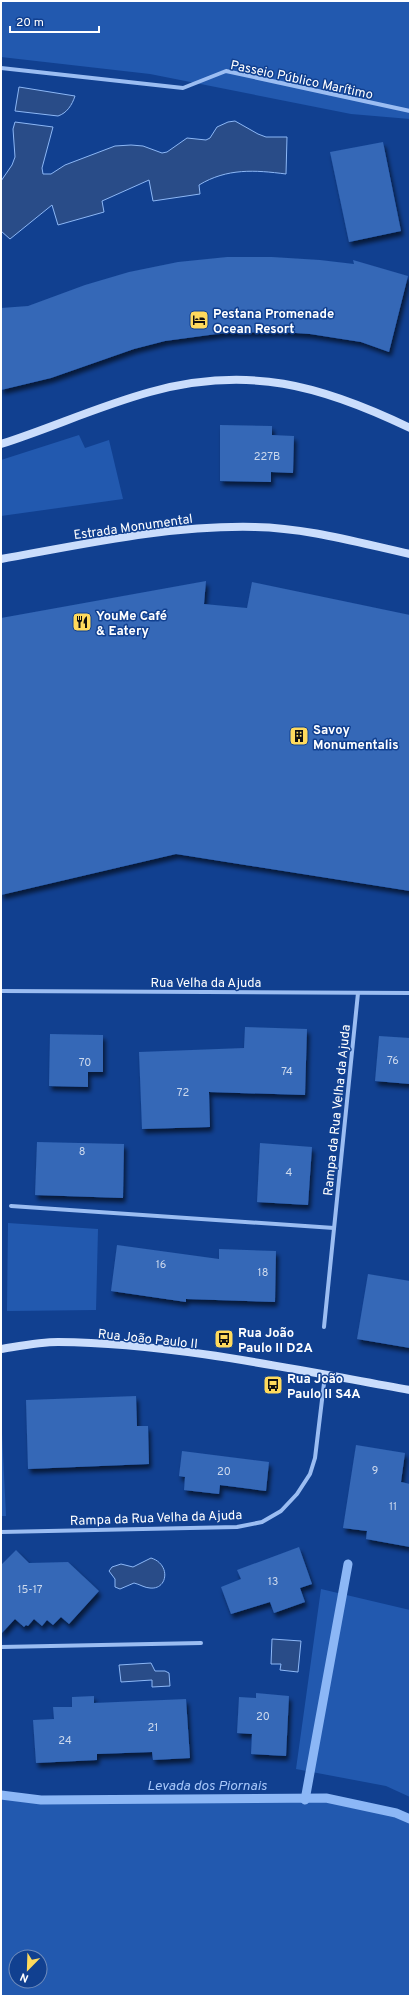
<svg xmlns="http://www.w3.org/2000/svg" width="411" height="1997" font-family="Overpass,sans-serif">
	<defs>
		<filter id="shadow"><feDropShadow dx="2.5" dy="4.5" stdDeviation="2" flood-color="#0009"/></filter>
	</defs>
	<rect width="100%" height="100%" fill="#114090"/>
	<!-- green -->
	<g fill="#2259af" fill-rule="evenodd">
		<polygon points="1,1 410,1 410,119 351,114 150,74 1,57"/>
		<polygon points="79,435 85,448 109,440 123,499 1,516 1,460"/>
		<polygon points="8,1223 98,1229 96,1310 7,1311"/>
		<polygon points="1,1413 6,1516 1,1516"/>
		<polygon points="321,1589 410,1610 410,1797 386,1786 296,1769"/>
		<path d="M1 1797 41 1802 326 1800 395 1814 410 1822V1996H1ZM16 1957H40V1981H16Z"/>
	</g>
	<!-- water -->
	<g fill="#294c88" stroke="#8cb7f6">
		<path d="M19 87 75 96C72 105 67 113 58 116L15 111Z"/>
		<path d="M235 121 258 134 266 137H287L286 174C255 170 227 168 199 185L200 194 153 201 149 180 102 201 104 212 58 225 52 205 10 239 1 231V181L12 165 15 157 13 129 15 122 53 127 42 168 43 174H51L65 165 115 146 131 145 143 146 162 153 167 152 187 138 206 140 210 138 217 127 228 122Z"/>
		<path d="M151 1558C171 1564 168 1590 150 1588 145 1588 139 1584 134 1583L120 1589 115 1587V1579L109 1571 112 1567 121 1564 133 1567Z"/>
		<polygon points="272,1639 301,1641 298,1672 280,1670 281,1664 271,1664"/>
		<polygon points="151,1663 155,1671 165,1671 169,1673 170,1686 152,1687 152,1680 121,1682 119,1665"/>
	</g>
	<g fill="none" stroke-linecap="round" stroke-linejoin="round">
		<!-- stream -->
		<g stroke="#8cb7f6" stroke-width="9">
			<polyline points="1,1795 41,1800 326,1798 396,1813 410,1819"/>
			<polyline points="305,1800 348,1564"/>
		</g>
	</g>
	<!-- building -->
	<g fill="#3467b7" filter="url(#shadow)">
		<polygon points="383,142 401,231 349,242 330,152"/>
		<polygon points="227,257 272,257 320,260 354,264 353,260 408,276 389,352 361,342 310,334 281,332 224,333 165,341 134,349 51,378 1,390 1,308 28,306 85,285 129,272 178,262"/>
		<polygon points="220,425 272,426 272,435 294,436 293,473 271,472 271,482 220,481"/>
		<polygon points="206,581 204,604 247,608 252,582 410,615 410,891 176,854 1,895 1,618"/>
		<polygon points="245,1027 307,1029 305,1095 209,1092 210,1127 142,1129 139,1052 244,1048"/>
		<polygon points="50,1034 103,1035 103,1072 88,1072 88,1087 49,1086"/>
		<polygon points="379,1036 410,1038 410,1084 375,1081"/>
		<polygon points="37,1142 124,1144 123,1198 35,1195"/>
		<polygon points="260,1143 312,1147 308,1205 257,1202"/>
		<polygon points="117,1245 219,1259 219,1249 276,1251 275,1302 186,1299 186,1302 111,1291"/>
		<polygon points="368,1274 410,1281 410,1348 357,1339"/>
		<polygon points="136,1396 137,1426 148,1426 149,1464 28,1469 26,1400"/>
		<polygon points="356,1445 405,1453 401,1482 410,1484 410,1547 366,1539 367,1531 343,1528"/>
		<polygon points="182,1451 269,1462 266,1491 220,1485 219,1494 184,1490 185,1477 179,1476"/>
		<polygon points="299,1547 312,1584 300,1588 305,1602 274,1613 270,1602 231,1614 221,1587 241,1579 237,1570"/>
		<polygon points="16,1550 29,1563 68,1562 99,1591 69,1624 61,1617 53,1625 47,1620 42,1626 34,1619 28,1626 26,1625 24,1627 15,1619 1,1634 1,1565"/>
		<polygon points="256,1693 289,1696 286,1756 251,1754 252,1734 237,1733 239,1697 256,1698"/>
		<polygon points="94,1696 94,1703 186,1699 190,1758 153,1760 152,1752 97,1754 97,1760 36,1763 33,1720 54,1719 53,1707 72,1707 72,1697"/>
	</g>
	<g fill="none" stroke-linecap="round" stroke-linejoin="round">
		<!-- street -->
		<g stroke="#9bbdf2" stroke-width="4">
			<polyline points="1,68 183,88 226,71 410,111"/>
			<polyline points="1,991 410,993"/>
			<polyline points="11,1206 334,1228"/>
			<polyline points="324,1327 358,993"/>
			<polyline points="1,1532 237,1527 262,1522 281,1511 297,1494 310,1474 315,1458 325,1375"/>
			<polyline points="1,1647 201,1643"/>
		</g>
		<!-- secondary -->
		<g stroke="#caddfc" stroke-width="8">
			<path d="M1 444C51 428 99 406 150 392 248 365 321 385 410 428"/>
			<path d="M1 559C85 544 170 525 255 527 308 528 359 543 410 554"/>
			<path d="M1 1349C20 1346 40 1342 58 1342 173 1343 297 1370 410 1390"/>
		</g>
	</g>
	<!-- icons -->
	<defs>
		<g id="hotel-square" transform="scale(1)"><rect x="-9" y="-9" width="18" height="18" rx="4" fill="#ffda5c" stroke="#114090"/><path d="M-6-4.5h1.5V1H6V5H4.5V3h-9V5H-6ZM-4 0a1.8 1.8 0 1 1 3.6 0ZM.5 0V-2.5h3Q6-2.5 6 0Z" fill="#111"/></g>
		<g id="restaurant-square" transform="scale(1)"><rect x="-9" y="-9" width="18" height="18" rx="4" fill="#ffda5c" stroke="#114090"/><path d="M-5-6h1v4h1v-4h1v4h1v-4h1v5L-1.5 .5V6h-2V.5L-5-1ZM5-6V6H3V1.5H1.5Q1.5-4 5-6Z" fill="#111"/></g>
		<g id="building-square" transform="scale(1)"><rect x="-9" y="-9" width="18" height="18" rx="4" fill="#ffda5c" stroke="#114090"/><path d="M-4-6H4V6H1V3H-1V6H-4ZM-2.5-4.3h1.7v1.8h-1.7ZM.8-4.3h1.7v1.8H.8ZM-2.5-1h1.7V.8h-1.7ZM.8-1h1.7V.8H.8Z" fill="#111"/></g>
		<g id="bus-square" transform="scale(1)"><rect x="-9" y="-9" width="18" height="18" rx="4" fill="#ffda5c" stroke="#114090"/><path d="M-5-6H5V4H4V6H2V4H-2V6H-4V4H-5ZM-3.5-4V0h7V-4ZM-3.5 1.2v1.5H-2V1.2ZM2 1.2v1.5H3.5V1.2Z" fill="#111"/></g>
	</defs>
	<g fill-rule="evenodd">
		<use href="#hotel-square" x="199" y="320"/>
		<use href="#restaurant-square" x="82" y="622"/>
		<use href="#building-square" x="299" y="736"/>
		<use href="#bus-square" x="224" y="1339"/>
		<use href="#bus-square" x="273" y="1385"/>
	</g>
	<g text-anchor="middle" stroke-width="3" stroke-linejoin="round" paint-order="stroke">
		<!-- number labels -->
		<g font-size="11" fill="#ccd9ed">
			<text x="267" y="460">227B</text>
			<text x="393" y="1064">76</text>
			<text x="85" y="1066">70</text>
			<text x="287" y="1075">74</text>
			<text x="183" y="1096">72</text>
			<text x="82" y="1155">8</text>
			<text x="289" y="1176">4</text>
			<text x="161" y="1268">16</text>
			<text x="263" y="1276">18</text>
			<text x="375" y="1474">9</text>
			<text x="224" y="1475">20</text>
			<text x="393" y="1510">11</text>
			<text x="273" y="1585">13</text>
			<text x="30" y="1593">15-17</text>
			<text x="263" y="1720">20</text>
			<text x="153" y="1731">21</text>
			<text x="65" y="1744">24</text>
		</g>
		<!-- street labels -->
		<g font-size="13" fill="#fff" stroke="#114090">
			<text transform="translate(302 79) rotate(12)" y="5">Passeio Público Marítimo</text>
			<text transform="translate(133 526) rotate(-8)" y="5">Estrada Monumental</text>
			<text x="206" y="987">Rua Velha da Ajuda</text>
			<text transform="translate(336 1110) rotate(-84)" y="5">Rampa da Rua Velha da Ajuda</text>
			<text transform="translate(148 1338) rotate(6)" y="5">Rua João Paulo II</text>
			<text transform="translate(156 1517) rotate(-2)" y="5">Rampa da Rua Velha da Ajuda</text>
		</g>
		<!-- poi labels -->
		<g font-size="13" font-weight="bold" fill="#fff" stroke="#114090" text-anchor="start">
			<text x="213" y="318">Pestana Promenade<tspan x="213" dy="15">Ocean Resort</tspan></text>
			<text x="96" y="620">YouMe Café<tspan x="96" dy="15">&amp; Eatery</tspan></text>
			<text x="313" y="734">Savoy<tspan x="313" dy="15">Monumentalis</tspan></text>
			<text x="238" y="1337">Rua João<tspan x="238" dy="15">Paulo II D2A</tspan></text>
			<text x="287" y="1383">Rua João<tspan x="287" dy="15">Paulo II S4A</tspan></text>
		</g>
		<!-- water labels -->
		<g font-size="14" font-style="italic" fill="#a7c7fa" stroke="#114090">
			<text x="207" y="1790">Levada dos Piornais</text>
		</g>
	</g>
	<!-- border -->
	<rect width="411" height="1997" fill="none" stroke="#ffffff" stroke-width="4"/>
	<!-- north arrow -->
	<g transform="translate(28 1969) rotate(203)"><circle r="19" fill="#114090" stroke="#708cbc"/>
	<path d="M0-3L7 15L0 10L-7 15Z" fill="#ffda5c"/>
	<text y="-6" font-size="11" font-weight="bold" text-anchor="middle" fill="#ffffff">N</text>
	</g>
	<!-- scale -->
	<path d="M10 26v6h89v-6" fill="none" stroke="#ffffff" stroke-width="2"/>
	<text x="16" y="26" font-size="12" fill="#ffffff" stroke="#114090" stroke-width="3" paint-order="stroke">20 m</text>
</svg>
